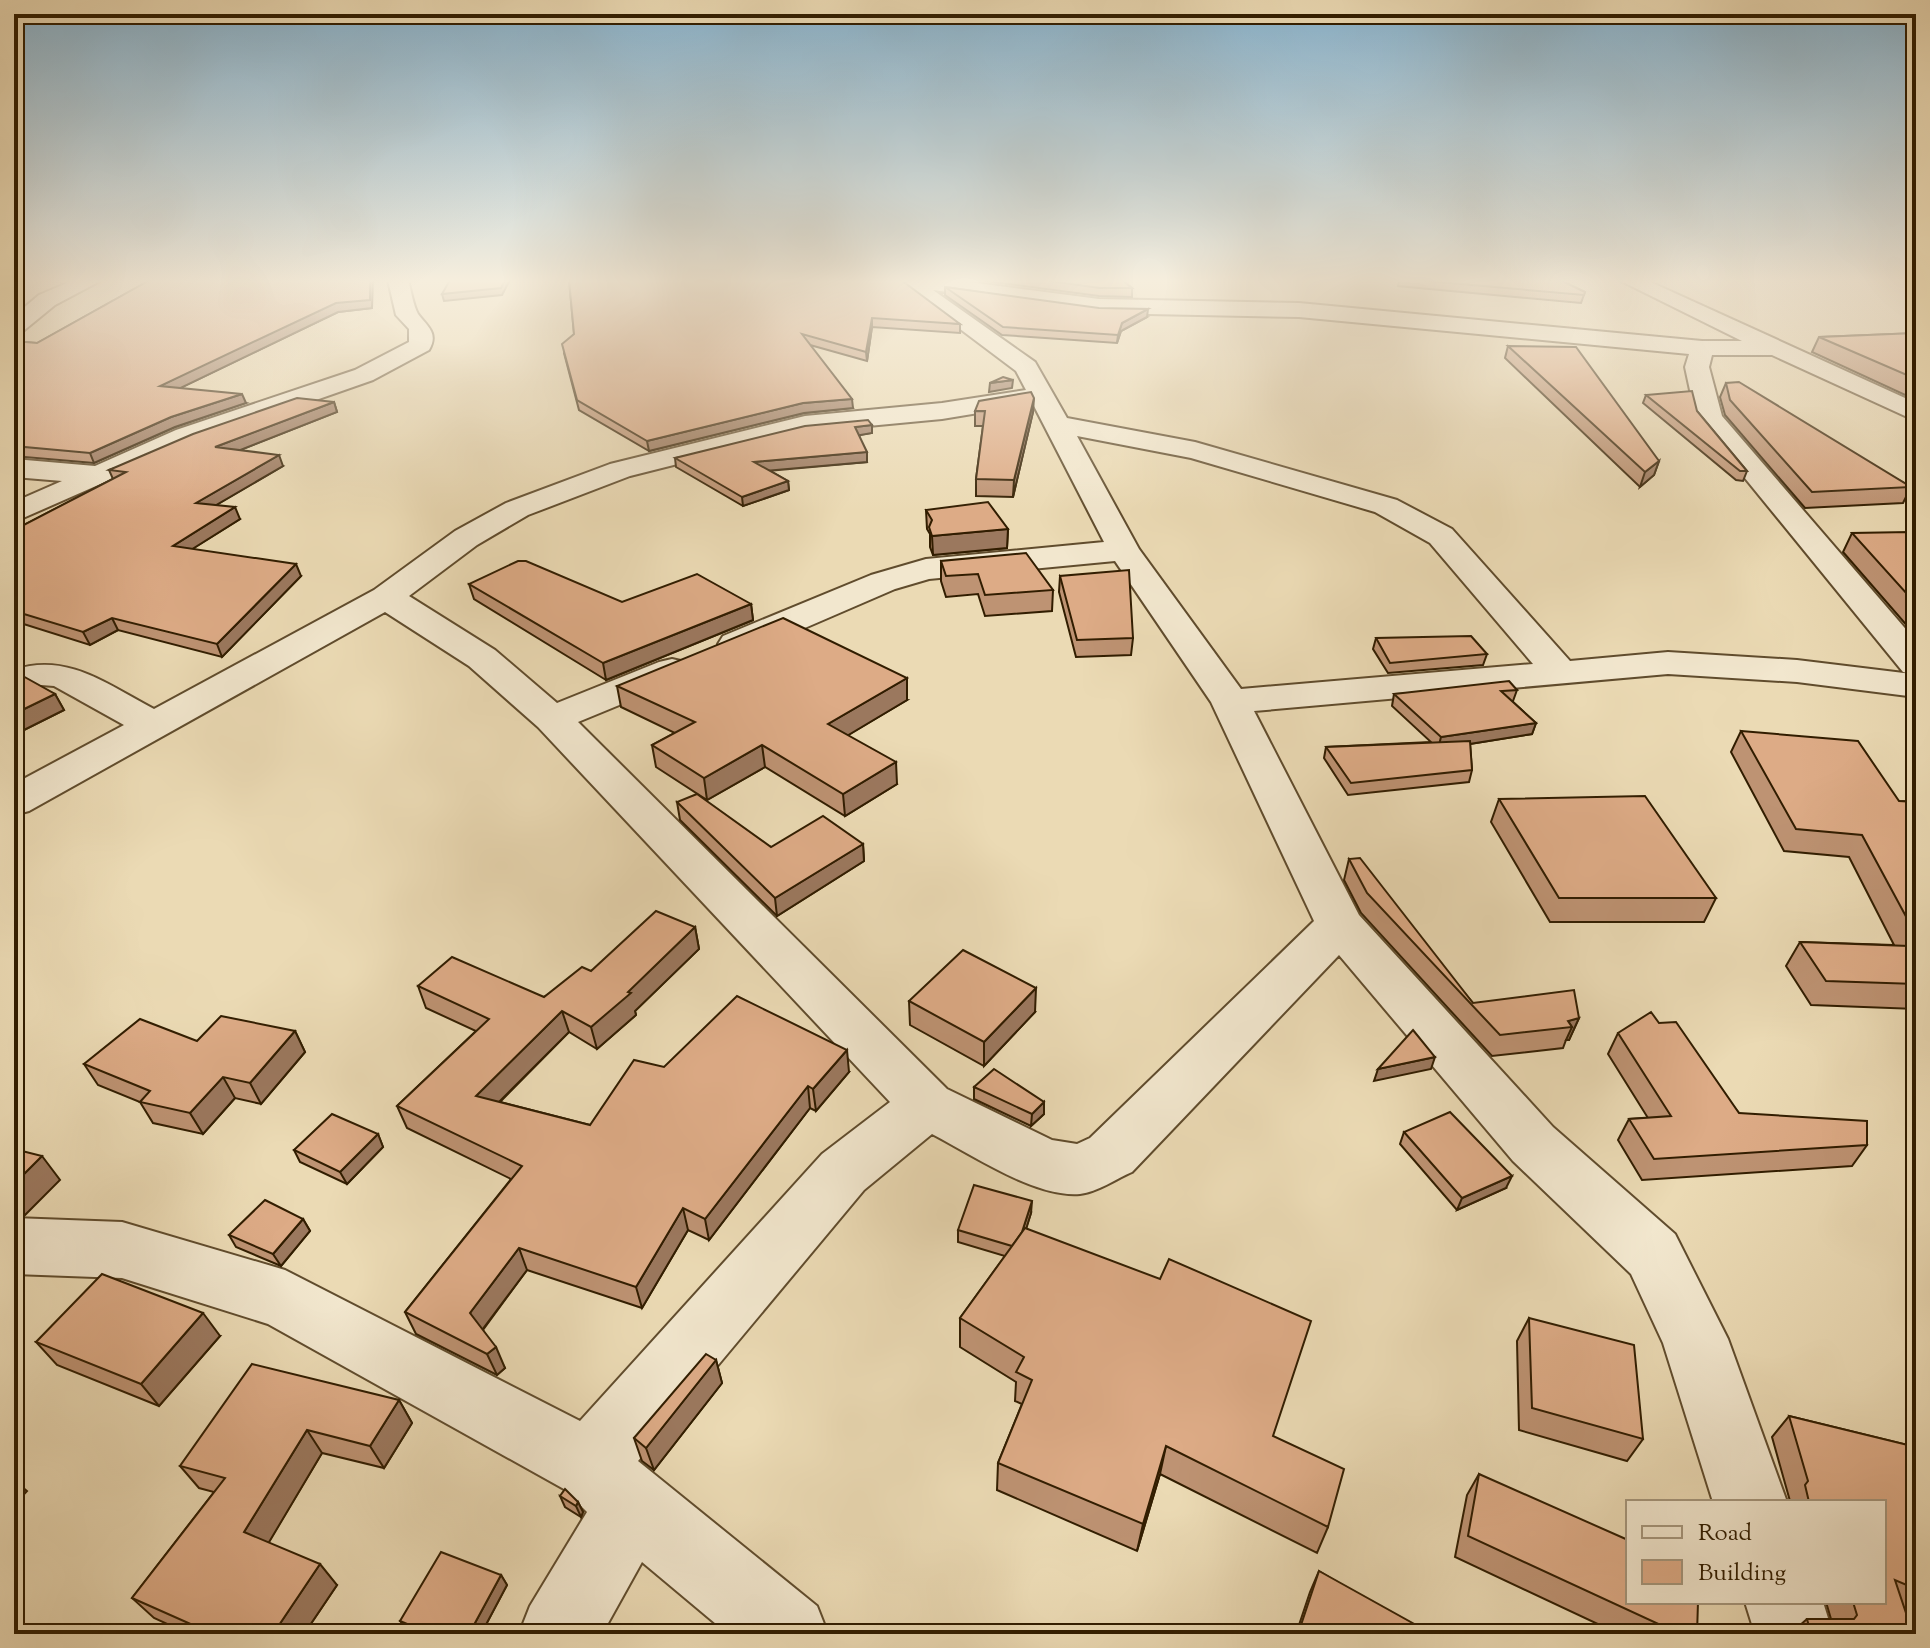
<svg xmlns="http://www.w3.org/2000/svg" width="1930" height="1648" font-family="'Sorts Mill Goudy',serif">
	<rect width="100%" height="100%" fill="#ebdab4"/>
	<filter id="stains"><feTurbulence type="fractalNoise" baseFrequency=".0025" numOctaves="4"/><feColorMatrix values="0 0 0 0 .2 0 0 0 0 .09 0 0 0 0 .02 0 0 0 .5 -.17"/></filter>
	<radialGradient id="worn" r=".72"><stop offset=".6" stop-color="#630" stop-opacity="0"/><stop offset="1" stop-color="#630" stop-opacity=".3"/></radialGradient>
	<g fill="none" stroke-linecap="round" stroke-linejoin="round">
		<!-- minor casing -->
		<g stroke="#604c2d" stroke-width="4">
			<g id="minor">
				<polygon points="74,280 102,280 55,305 22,332 14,334 14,316 39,295"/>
				<path d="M388 280H408C411 290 413 305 418 314 427 326 439 333 429 350L373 380 196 442 14 522V502L62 481 14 477V459L95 466 176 430 355 370 409 342V329L396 315Z"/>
				<path d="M895 280H953L1099 299 1299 303 1702 341H1742L1619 280H1646L1916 403V421L1772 355H1712L1709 367 1722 416 1916 641V697L1797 682 1668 674 1254 711 1359 915 1553 1127 1675 1234 1728 1339 1787 1502H1713L1663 1343 1631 1274 1513 1161 1339 955 1132 1172C1116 1179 1097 1192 1080 1194 1035 1198 971 1154 932 1134L864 1190 638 1461 817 1606 828 1634H728L642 1562 602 1634H519L530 1606 587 1512 564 1489 268 1324 122 1278 14 1274V1218L122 1222 285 1270 580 1421 822 1154 890 1102 538 727 469 666 385 612 29 811 14 815V784L124 725 54 686 41 685 14 693V670C67 652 108 685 154 709L374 590 455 531 506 503 610 464 805 416 942 403 1026 390 1016 371ZM933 290 1099 313 1299 317 1689 354 1685 367 1696 418 1903 672 1912 674 1797 660 1668 652 1570 661 1452 529 1397 500 1195 442 1067 418 1035 362ZM1033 404 1104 542 926 559 871 575 723 636 718 644 723 652 736 655 749 652 895 589 929 579 1115 561 1211 702 1314 921 1090 1138 1077 1144 1052 1140 947 1089 578 722 685 678 691 670 685 662 672 659 659 662 557 703 495 650 409 596 477 545 528 515 630 476 805 432 942 419ZM1077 436 1191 458 1375 512 1430 543 1533 664 1241 689 1139 549Z"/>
				<polygon points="1745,1602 1823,1602 1833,1634 1755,1634"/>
			</g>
		</g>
		<!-- minor -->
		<use href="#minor" fill="#f2e7ce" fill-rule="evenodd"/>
	</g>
	<!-- wall -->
	<g fill="#be9373" stroke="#311d00" stroke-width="2">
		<polygon points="150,280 372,308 338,312 180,388 246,403 175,427 94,463 14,456 14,457 14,341 37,343"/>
		<polygon points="569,280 960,324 960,333 872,327 867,361 810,345 853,408 804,413 649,451 579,410 564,353 574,334"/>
		<polygon points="978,280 1122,280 1132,288 1132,297 1099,296"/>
		<polygon points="1399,280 1560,280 1585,292 1581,303 1398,286"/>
		<polygon points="945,287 1147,317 1121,331 1117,343 1002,335 945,295"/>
		<polygon points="1916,333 1916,400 1812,352 1819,337"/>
		<polygon points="1508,346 1659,461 1654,475 1640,487 1505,358"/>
		<polygon points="1726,383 1911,487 1903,503 1805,508 1725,415 1720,397"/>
		<polygon points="1646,395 1697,411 1747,471 1743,481 1736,480 1643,403"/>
		<polygon points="334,402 337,412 240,450 283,466 216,505 240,519 192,549 301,576 222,657 118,630 90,645 14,621 14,530 113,479 109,470"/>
		<polygon points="975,411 1033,412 1013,497 976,496 976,479 983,426 975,426"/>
		<polygon points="872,425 872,433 859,435 867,462 769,470 788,481 789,490 743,506 676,467 675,458"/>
		<polygon points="926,510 1008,529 1007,548 933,555 930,547 930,534 927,529"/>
		<polygon points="1852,533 1916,536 1916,636 1843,552"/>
		<polygon points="941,561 1053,590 1052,611 985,616 978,594 946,597 941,581"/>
		<polygon points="1060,576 1133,638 1131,655 1076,657 1059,592"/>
		<polygon points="469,584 622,602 751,604 753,620 606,680 474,599"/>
		<polygon points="1376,638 1487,654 1483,665 1388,673 1373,649"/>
		<polygon points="14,677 55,694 64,710 22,731 14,726"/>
		<polygon points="617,686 907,700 848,735 897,784 845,816 765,767 707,800 656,767 652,745 675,733 621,707"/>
		<polygon points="1517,690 1513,701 1512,701 1536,723 1532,734 1470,744 1472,770 1469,782 1348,795 1324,758 1326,747 1431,742 1392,706 1394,694"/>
		<polygon points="1741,731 1899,801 1916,802 1916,1009 1811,1005 1786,966 1800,942 1894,945 1849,857 1784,851 1731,752"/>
		<polygon points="1499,799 1716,898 1704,922 1550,922 1491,822"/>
		<polygon points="677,802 771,847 863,844 864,861 777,916 680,820"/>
		<polygon points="1349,859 1473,1003 1579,1018 1569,1040 1566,1040 1563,1048 1492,1056 1361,913 1344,880"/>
		<polygon points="695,927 699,949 635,1011 636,1015 597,1049 569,1032 500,1102 590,1125 664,1067 849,1072 816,1111 810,1108 709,1240 688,1230 642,1308 527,1270 483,1330 505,1368 497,1375 416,1334 405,1312 511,1179 407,1128 397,1106 476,1031 426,1008 418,986 544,997 591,971"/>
		<polygon points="909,1001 1035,1012 984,1066 910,1025"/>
		<polygon points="1659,1023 1739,1113 1867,1145 1852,1166 1642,1180 1618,1140 1629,1119 1648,1118 1608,1054 1618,1033"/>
		<polygon points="295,1031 305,1052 261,1104 235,1098 203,1134 153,1123 140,1102 98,1085 84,1064 197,1041"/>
		<polygon points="974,1087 1044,1102 1044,1114 1031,1126 974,1099"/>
		<polygon points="1404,1132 1506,1188 1457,1210 1400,1144"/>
		<polygon points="378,1134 383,1147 347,1184 300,1162 294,1150"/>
		<polygon points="1031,1213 1026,1228 1273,1436 1328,1527 1317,1553 1160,1474 1137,1551 997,1490 998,1463 1022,1404 1015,1401 1016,1382 960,1347 960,1318 1005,1256 958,1242 958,1230"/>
		<polygon points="303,1219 310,1231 281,1266 236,1247 229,1235"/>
		<polygon points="1529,1318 1643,1439 1627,1461 1519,1430 1517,1341"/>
		<polygon points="220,1336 159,1406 57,1365 36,1342"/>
		<polygon points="716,1360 722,1383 654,1470 642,1461 634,1438"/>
		<polygon points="399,1400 412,1423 384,1468 322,1453 268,1543 337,1585 304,1634 189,1634 154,1618 132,1598 214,1492 199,1488 180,1466"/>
		<polygon points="1789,1416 1916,1447 1916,1616 1906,1612 1913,1634 1790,1634 1807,1619 1831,1619 1826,1602 1884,1602 1884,1502 1789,1502 1790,1501 1772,1437"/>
		<polygon points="1479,1474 1697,1634 1619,1634 1455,1557 1467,1495"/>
		<polygon points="560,1496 578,1502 583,1512 581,1517 565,1507"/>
		<polygon points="1319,1571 1424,1634 1296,1634 1310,1592"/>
		<polygon points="501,1575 507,1585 481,1634 414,1634 408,1631 400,1621"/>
	</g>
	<!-- shaded-wall -->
	<g fill="#9b785e" stroke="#311d00" stroke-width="2">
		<polygon points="370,280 373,280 372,308 338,312 164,396 160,386"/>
		<polygon points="505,280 510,280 502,295 444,301 442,294"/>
		<polygon points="1148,309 1147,317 1121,331 1117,343 1118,335 1122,323"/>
		<polygon points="872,318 872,327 867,361 866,352"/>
		<polygon points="1013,380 1012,388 989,392 990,383"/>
		<polygon points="242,394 246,403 175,427 94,463 90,453 171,417"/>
		<polygon points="1034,398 1033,412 1013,497 1014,480"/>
		<polygon points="852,399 853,408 804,413 649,451 647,441 803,403"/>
		<polygon points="334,402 337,412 220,458 215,447"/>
		<polygon points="872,425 872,433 855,436 855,427"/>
		<polygon points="867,452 867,462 755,472 754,462"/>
		<polygon points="279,455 283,466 201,514 196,503"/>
		<polygon points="1659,461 1654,475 1640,487 1645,472"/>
		<polygon points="788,481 789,490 743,506 742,497"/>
		<polygon points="235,507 240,519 178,558 173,546"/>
		<polygon points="1008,529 1007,548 933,555 932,536"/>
		<polygon points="296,564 301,576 222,657 217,644"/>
		<polygon points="751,604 753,620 606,680 603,663"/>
		<polygon points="112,618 118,630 90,645 83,632"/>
		<polygon points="907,678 907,700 830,746 828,724"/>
		<polygon points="55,694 64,710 22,731 14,717 14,714"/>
		<polygon points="1536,723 1532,734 1438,749 1441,737"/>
		<polygon points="762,745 765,767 707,800 704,778"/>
		<polygon points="896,762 897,784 845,816 843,794"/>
		<polygon points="863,844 864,861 777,916 775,898"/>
		<polygon points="695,927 699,949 635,1011 636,1015 597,1049 591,1027"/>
		<polygon points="14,972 19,979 14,983"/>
		<polygon points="1036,988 1035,1012 984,1066 984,1042"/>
		<polygon points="562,1011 569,1032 484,1117 476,1096"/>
		<polygon points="1579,1018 1569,1040 1566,1040 1572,1027 1568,1021"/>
		<polygon points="295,1031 305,1052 261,1104 250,1083"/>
		<polygon points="847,1050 849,1072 816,1111 813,1089"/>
		<polygon points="1435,1057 1431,1069 1374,1081 1378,1069"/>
		<polygon points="223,1077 235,1098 203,1134 190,1113"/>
		<polygon points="808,1086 810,1108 709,1240 705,1219"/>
		<polygon points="1044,1102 1044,1114 1031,1126 1032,1114"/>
		<polygon points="378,1134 383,1147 347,1184 340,1172"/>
		<polygon points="42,1156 60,1180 25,1215 14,1218 14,1184"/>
		<polygon points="1512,1176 1506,1188 1457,1210 1462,1198"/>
		<polygon points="1032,1201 1031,1213 1017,1259 1017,1247"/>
		<polygon points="683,1208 688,1230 642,1308 636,1287"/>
		<polygon points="303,1219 310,1231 281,1266 273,1254"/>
		<polygon points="519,1248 527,1270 479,1334 470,1313"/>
		<polygon points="203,1313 220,1336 159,1406 141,1384"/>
		<polygon points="496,1347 505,1368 497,1375 487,1354"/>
		<polygon points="716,1360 722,1383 654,1470 646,1448"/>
		<polygon points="399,1400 412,1423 384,1468 370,1446"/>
		<polygon points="307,1430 322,1453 262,1554 244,1532"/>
		<polygon points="1166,1446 1160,1474 1137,1551 1143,1524"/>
		<polygon points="14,1480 27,1491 14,1505"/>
		<polygon points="578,1502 583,1512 581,1517 576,1506"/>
		<polygon points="320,1564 337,1585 304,1634 273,1634"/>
		<polygon points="501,1575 507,1585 481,1634 469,1634"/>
	</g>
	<!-- building -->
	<g fill="#ddab86" stroke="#311d00" stroke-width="2">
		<polygon points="150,280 370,280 370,300 336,303 160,386 242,394 171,417 90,453 14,446 14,341 37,343"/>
		<polygon points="450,280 505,280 501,288 442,294"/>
		<polygon points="569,280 901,280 960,324 872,318 866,352 802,334 852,399 803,403 647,441 577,400 562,344 574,334"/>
		<polygon points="1042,280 1122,280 1132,288 1100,288"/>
		<polygon points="1415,280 1560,280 1585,292 1584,295"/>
		<polygon points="945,287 1099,308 1148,309 1122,323 1118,335 1003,327"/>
		<polygon points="1916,333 1916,379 1819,337"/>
		<polygon points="1508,346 1576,347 1659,461 1645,472"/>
		<polygon points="1003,377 1013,380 990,383"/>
		<polygon points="1739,382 1911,487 1812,492 1730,400 1726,383"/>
		<polygon points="1692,391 1697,411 1747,471 1740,471 1646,395"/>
		<polygon points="1031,392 1034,398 1014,480 976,479 985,411 975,411 979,401"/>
		<polygon points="297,398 334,402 215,447 279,455 196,503 235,507 173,546 296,564 217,644 112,618 83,632 14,611 14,530 126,472 109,470 193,434"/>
		<polygon points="868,420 872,425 855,427 867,452 754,462 788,481 742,497 675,458 805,426"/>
		<polygon points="988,502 1008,529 932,536 929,527 932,520 926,510"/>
		<polygon points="1910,532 1916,536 1916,604 1852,533"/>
		<polygon points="1026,553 1053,590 985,595 978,574 946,576 941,561"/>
		<polygon points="518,561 526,561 622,602 697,574 751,604 603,663 469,584"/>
		<polygon points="1129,570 1133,638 1077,640 1060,576"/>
		<polygon points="783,618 907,678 828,724 896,762 843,794 762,745 704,778 652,745 695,722 617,686"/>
		<polygon points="1471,636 1487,654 1390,663 1376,638"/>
		<polygon points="21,675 55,694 14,714 14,677"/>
		<polygon points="1509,681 1517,690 1501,691 1536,723 1441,737 1394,694"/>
		<polygon points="1741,731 1858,741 1899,801 1916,802 1916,935 1862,835 1796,829"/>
		<polygon points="1470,741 1472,770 1351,783 1326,747"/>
		<polygon points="697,794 771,847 823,816 863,844 775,898 677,802"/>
		<polygon points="1645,796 1716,898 1559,898 1499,799"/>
		<polygon points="1360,858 1473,1003 1574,990 1579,1018 1568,1021 1572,1027 1500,1035 1367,893 1349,859"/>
		<polygon points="656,911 695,927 628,992 631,993 591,1027 562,1011 476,1096 590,1125 634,1060 664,1067 737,996 847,1050 813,1089 808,1086 705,1219 683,1208 636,1287 519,1248 470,1313 496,1347 487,1354 405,1312 522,1166 397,1106 489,1019 418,986 452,957 544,997 582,967 591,971"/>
		<polygon points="1800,942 1909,946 1916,955 1916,984 1826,981"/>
		<polygon points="963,950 1036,988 984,1042 909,1001"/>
		<polygon points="1651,1012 1659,1023 1676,1022 1739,1113 1867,1121 1867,1145 1654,1159 1629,1119 1671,1116 1618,1033"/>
		<polygon points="221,1016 295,1031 250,1083 223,1077 190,1113 140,1102 150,1091 84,1064 140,1019 197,1041"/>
		<polygon points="1413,1030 1435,1057 1378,1069"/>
		<polygon points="994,1069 1044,1102 1032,1114 974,1087"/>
		<polygon points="1450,1112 1512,1176 1462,1198 1404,1132"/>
		<polygon points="332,1114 378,1134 340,1172 294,1150"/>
		<polygon points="14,1149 42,1156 14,1184"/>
		<polygon points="974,1185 1032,1201 1022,1232 1012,1246 958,1230"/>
		<polygon points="265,1200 303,1219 273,1254 229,1235"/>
		<polygon points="1025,1228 1160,1279 1169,1259 1311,1321 1273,1436 1344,1469 1328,1527 1166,1446 1143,1524 998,1463 1032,1380 1016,1372 1024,1357 960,1318"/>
		<polygon points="102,1274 203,1313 141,1384 36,1342"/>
		<polygon points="1529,1318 1634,1345 1643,1439 1532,1408"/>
		<polygon points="706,1354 716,1360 646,1448 634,1438"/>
		<polygon points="252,1364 399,1400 370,1446 307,1430 244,1532 320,1564 273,1634 213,1634 132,1598 225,1478 180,1466"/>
		<polygon points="1789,1416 1916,1447 1916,1589 1895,1580 1913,1634 1811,1634 1807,1619 1854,1619 1857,1615 1853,1602 1884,1602 1884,1502 1809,1502 1805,1485 1808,1481"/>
		<polygon points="1479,1474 1628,1540 1628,1602 1698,1602 1697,1634 1680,1634 1468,1536"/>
		<polygon points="565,1489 578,1502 576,1506 560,1496"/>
		<polygon points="441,1552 501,1575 469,1634 431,1634 400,1621"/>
		<polygon points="1319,1571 1425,1630 1424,1634 1298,1634"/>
	</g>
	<!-- sky -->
	<linearGradient id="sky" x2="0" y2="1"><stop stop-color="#88b6d3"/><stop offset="0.55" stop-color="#f6eedd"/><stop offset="1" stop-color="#f6eedd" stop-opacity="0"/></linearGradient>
	<rect width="1930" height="511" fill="url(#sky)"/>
	<!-- margin -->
	<rect width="1930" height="1648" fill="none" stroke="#ebdab4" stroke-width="48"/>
	<rect x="16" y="16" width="1898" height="1616" fill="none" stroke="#311d00" stroke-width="4"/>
	<rect x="24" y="24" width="1882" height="1600" fill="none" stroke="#311d00" stroke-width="2"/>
	<!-- legend -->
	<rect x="1626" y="1500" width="260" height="104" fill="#f2e7ce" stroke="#a5967c" stroke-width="2"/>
	<rect x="1642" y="1526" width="40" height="12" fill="#f2e7ce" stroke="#a5967c" stroke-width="2"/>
	<text x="1698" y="1540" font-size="24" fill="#311d00">Road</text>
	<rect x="1642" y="1560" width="40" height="24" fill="#ddab86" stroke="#a5967c" stroke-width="2"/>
	<text x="1698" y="1580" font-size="24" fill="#311d00">Building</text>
	<rect width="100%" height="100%" filter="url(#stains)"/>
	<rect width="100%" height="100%" fill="url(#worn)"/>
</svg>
